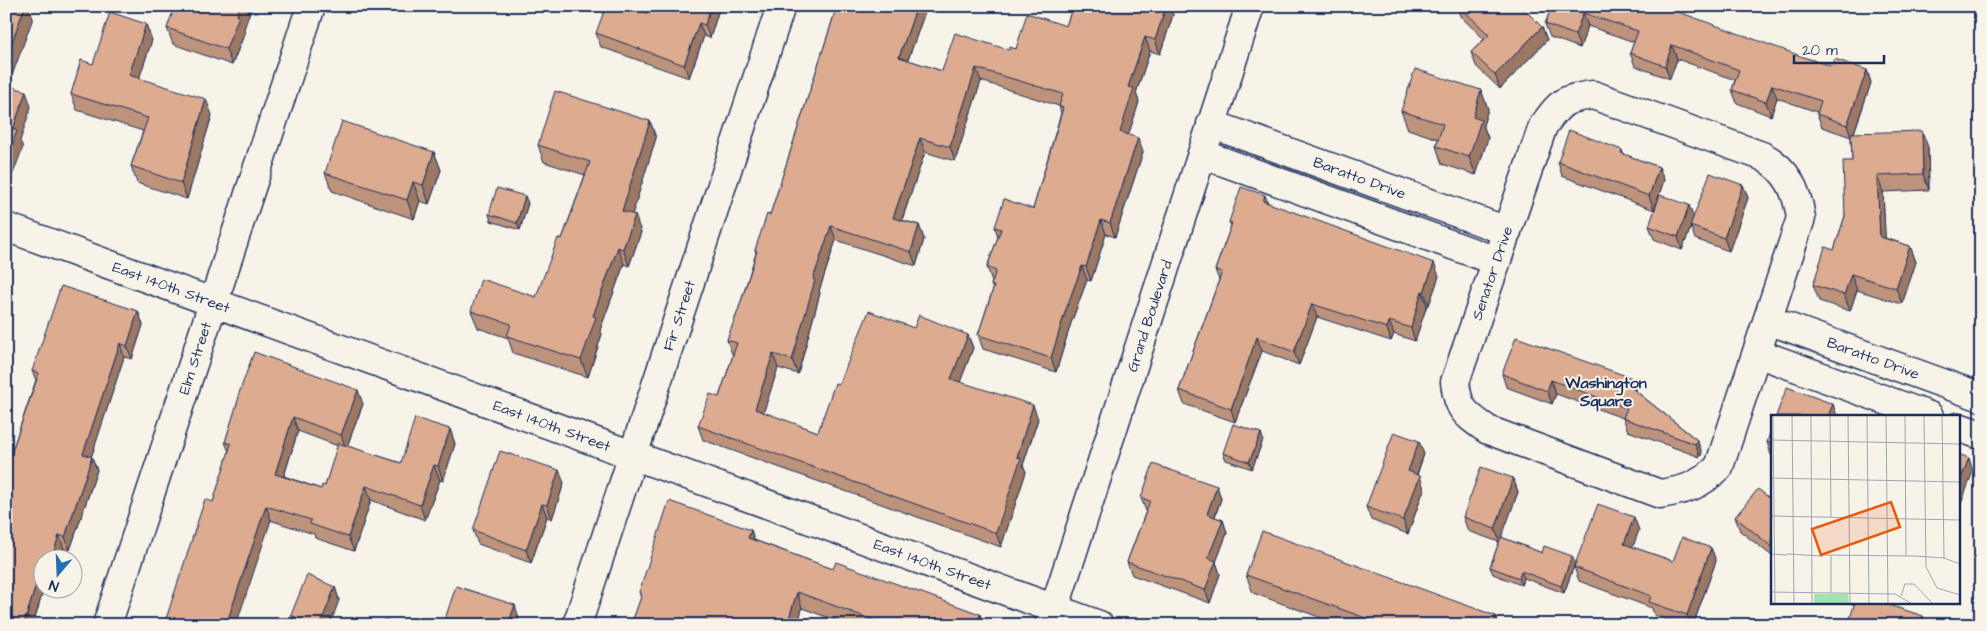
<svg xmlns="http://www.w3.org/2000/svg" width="1987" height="631" font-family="'Architects Daughter',sans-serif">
	<rect width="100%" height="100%" fill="#f7f3e8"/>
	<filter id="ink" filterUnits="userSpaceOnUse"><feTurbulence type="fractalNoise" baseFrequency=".02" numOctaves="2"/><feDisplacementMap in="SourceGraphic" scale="10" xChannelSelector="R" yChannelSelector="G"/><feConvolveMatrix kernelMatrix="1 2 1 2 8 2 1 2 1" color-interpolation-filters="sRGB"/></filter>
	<g filter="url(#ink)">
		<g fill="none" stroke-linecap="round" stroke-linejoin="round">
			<!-- minor casing -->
			<g stroke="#1b2f5e" stroke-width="31">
				<g id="minor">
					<path d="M1593 95 1762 156C1787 169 1797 190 1801 218L1719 467C1699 486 1686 490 1660 494L1488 430C1465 414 1458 410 1455 382L1543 126C1561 102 1562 99 1593 95Z"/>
					<path id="s1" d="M1211 124 1507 231"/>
					<polyline points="1202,154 1496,261"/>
					<path id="s2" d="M6 227 1099 625"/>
					<path id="s3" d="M1768 320 1981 397"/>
					<polyline points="1757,353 1929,416"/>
					<polyline points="1958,427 1981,435"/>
					<path id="s4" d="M107 625 311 6"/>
					<path id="s5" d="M577 625 781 6"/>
					<path id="s6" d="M1049 625 1250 6"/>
				</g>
			</g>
			<!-- minor -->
			<use href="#minor" stroke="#f7f3e8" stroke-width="28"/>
		</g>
		<!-- wall -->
		<g fill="#be937b" stroke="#1b2f5e" fill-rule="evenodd">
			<polygon points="649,6 720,6 710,38 704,36 689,78 601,47 596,33 647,13"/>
			<polygon points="837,6 927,6 908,60 942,71 1016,49 1066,26 1073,6 1169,6 1173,15 1160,54 1150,51 1136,93 1139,102 1128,135 1143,152 1115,237 1106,234 1091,281 1087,280 1071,323 1056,372 983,349 978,335 993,289 991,285 992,281 987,267 998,237 995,227 1033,209 1061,113 1059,106 981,81 955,161 925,152 902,220 919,225 924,239 916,266 836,240 819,291 820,293 798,374 778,368 763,413 818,432 839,384 914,328 968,335 973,348 960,382 1038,419 1023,465 1026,472 1001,547 703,440 698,426 719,397 733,355 732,354 727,340 739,308 756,253 755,250 770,215"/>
			<polygon points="1457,6 1521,6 1542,27 1547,40 1500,89 1476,66 1471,52 1484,39 1460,16"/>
			<polygon points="1552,6 1809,59 1832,66 1867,70 1871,83 1854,133 1928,147 1929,190 1883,192 1885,238 1910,246 1916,262 1902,304 1857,290 1850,311 1819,301 1813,285 1834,250 1845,216 1852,161 1851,137 1822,127 1817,114 1817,112 1777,98 1771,116 1737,103 1732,90 1735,80 1677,59 1670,79 1635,66 1630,53 1634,42 1588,26 1580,48 1550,37 1545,24"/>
			<polygon points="167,28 244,29 245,32 232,65 173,44"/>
			<polygon points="152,40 139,78 212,115 187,199 137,183 131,166 143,131 77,110 71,94 93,64"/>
			<polygon points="1481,90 1488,109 1483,125 1488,138 1476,175 1442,164 1436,146 1438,139 1408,129 1401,111"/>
			<polygon points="650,121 656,138 632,214 641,232 629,266 624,264 600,330 602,334 588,377 513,353 508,338 478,328 471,311 536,297 562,239 585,175 544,162 538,145"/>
			<polygon points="1622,150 1623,154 1659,167 1664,180 1654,210 1562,176 1558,162"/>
			<polygon points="434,152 441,170 429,204 420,201 414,219 332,191 325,173"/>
			<polygon points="1743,185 1748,198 1729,251 1695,239 1691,227 1682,250 1654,239 1649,226 1694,217"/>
			<polygon points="528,203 520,230 491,221 489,214"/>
			<polygon points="1268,203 1439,276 1429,305 1427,305 1415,341 1394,334 1391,341 1317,317 1299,365 1262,351 1235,422 1184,404 1179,390 1219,280 1215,270 1231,226 1229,222"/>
			<polygon points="138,311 143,325 132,359 124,357 91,457 97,470 70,550 64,549 61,558 42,558 42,588 51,588 49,593 43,591 33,625 6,625 6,468 36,380 32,371"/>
			<polygon points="1502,374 1637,392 1697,440 1702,453 1700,457 1628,431 1623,418 1556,394 1552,404 1506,387"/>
			<path d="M238 396 363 404 347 446 401 463 450 429 455 444 443 481 440 480 425 520 371 500 354 551 315 538 314 534 213 502 229 452 225 442 239 399ZM298 431 338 446 325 486 321 489 284 476Z"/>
			<polygon points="1261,433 1263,440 1252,469 1226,460 1223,453"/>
			<polygon points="1767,442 1772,444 1772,455 1771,455"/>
			<polygon points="1424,454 1417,475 1424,489 1408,534 1371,520 1366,507"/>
			<polygon points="1513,478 1518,492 1501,537 1542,553 1575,563 1564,593 1524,578 1521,585 1493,574 1490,567 1499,542 1468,531 1463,517"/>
			<polygon points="564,483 552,519 547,517 531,563 478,544 473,530"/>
			<polygon points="1217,486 1221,499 1215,517 1223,520 1227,533 1216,562 1220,574 1210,603 1132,575 1127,562 1146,511 1141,498"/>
			<polygon points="1772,500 1772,556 1740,531 1735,517"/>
			<polygon points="751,530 754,540 984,625 848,625 802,608 798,625 631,625 641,598 639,592"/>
			<polygon points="1639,530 1632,547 1673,561 1711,548 1716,561 1693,625 1681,625 1654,615 1652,608 1579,581 1574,567"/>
			<polygon points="1246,575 1496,616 1499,625 1341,625 1253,593"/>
			<polygon points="335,587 339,600 294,622 291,615"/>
			<polygon points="1848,602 1881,602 1855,605"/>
		</g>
		<!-- shaded-wall -->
		<g fill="#9b7864" stroke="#1b2f5e">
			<polygon points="25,6 28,6 33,18 6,92 6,59"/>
			<polygon points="240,6 252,6 244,29 245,32 232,65 226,49"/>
			<polygon points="711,6 720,6 710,38 705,25"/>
			<polygon points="917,6 927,6 904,71 899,57"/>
			<polygon points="1166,6 1169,6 1173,15 1160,54 1155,40"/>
			<polygon points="1583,13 1588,26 1580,48 1575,35"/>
			<polygon points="699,23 704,36 689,78 684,65"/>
			<polygon points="146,24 152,40 135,91 129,75"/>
			<polygon points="1542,27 1547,40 1500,89 1495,75"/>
			<polygon points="1145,37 1150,51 1136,93 1139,102 1125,146 1120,132 1128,87"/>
			<polygon points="1672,45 1677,59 1670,79 1665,66"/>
			<polygon points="976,68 981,81 955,161 950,147"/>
			<polygon points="1867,70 1871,83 1852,138 1847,125"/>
			<polygon points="1772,85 1777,98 1771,116 1766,102"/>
			<polygon points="1481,90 1488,109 1483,125 1488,138 1476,175 1469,157 1473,117"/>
			<polygon points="26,91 31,107 20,141 23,147 8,187 6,182 6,159 13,129"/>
			<polygon points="206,99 212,115 187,199 181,183"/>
			<polygon points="650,121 656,138 628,228 622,211"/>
			<polygon points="1922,131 1928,147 1929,190 1923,174"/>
			<polygon points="920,138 925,152 898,231 893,218"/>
			<polygon points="1138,138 1143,152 1115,237 1110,223"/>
			<polygon points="434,152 441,170 429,204 423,185"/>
			<polygon points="1659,167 1664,180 1654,210 1649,196"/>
			<polygon points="1877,176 1883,192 1886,252 1880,237"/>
			<polygon points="413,182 420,201 414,219 407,200"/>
			<polygon points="1743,185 1748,198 1729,251 1724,238"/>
			<polygon points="1265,195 1270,208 1263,201"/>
			<polygon points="525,196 528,203 520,230 517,223"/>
			<polygon points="1689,205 1694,219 1690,226 1691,227 1682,250 1678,237"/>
			<polygon points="635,215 641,232 629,266 623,249"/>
			<polygon points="1101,220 1106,234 1091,281 1086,267"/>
			<polygon points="919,225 924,239 916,266 911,252"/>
			<polygon points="831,226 836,240 819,291 820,293 798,374 792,360 813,279"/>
			<polygon points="1910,246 1916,262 1902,304 1896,288"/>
			<polygon points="618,247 624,264 600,330 602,334 588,377 581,360 593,316"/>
			<polygon points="1434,263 1439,276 1429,305 1424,292"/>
			<polygon points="1082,266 1087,280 1071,323 1056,372 1051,358 1066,309"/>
			<polygon points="1851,274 1857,290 1850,311 1844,295"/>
			<polygon points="1422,291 1427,305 1415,341 1411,328"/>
			<polygon points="1312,304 1317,317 1299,365 1294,352"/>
			<polygon points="138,311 143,325 132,359 127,346"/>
			<polygon points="1389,321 1394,334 1391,341 1387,328"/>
			<polygon points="968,335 973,348 956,393 951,379"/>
			<polygon points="1257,337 1262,351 1235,422 1231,409"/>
			<polygon points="120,343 124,357 88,467 83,454"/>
			<polygon points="773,354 778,368 760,423 755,409"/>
			<polygon points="1632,378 1637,392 1628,385"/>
			<polygon points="1551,380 1556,394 1552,404 1547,391"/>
			<polygon points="358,390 363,404 346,449 341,435"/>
			<polygon points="1833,404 1837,416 1828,416"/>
			<polygon points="1033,405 1038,419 1023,465 1026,472 1001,547 996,533 1017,457"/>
			<polygon points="293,417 298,431 280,488 275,474"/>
			<polygon points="450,429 455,444 443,481 438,466"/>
			<polygon points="1261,433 1263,440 1252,469 1249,462"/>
			<polygon points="1697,440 1702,453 1700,457 1695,444"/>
			<polygon points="1419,441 1424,454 1413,485 1408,471"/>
			<polygon points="92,457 97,470 70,550 65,537"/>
			<polygon points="1969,458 1973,471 1960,507 1958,501 1958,486"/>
			<polygon points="434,465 440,480 425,520 420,505"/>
			<polygon points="559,470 564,483 552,519 547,505"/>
			<polygon points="1420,476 1424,489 1408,534 1403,520"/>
			<polygon points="1513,478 1518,492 1500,542 1495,529"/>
			<polygon points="366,486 371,500 354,551 348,537"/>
			<polygon points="1217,486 1221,499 1211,527 1207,514"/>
			<polygon points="542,504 547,517 531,563 526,550"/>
			<polygon points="266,506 271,520 236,625 226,625"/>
			<polygon points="1634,517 1639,530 1629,558 1624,544"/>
			<polygon points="1223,520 1227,533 1216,562 1220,574 1210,603 1205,590 1208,558"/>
			<polygon points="751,530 756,546 748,538"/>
			<polygon points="59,535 64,549 61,558 52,558"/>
			<polygon points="1711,548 1716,561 1693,625 1690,625 1687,615"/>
			<polygon points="1572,556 1575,563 1564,593 1561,586"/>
			<polygon points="1521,571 1524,578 1521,585 1519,578"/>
			<polygon points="38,578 43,591 33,625 24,625"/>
			<polygon points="335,587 339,600 330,625 320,625"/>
			<polygon points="797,592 802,608 798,625 787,625"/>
			<polygon points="515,605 519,618 517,625 508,625"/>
			<polygon points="980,614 984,625 977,625"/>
			<polygon points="1496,616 1499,625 1492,625"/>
			<polygon points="1923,616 1926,625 1920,625"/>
		</g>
		<!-- building -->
		<g fill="#ddab8f" stroke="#1b2f5e">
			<polygon points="6,6 25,6 6,59"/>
			<polygon points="175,6 240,6 237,15 239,16 226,49 167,28"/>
			<polygon points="606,6 627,6 647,13 649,6 711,6 705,25 699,23 684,65 596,33"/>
			<polygon points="837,6 917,6 899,57 942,71 955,33 1009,50 1010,47 1016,49 1027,13 1066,26 1073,6 1166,6 1155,40 1145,37 1128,87 1134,88 1120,132 1138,138 1110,223 1101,220 1086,267 1082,266 1066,309 1051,358 978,335 994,286 991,285 996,271 987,267 1001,229 995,227 1004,199 1033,209 1063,108 1059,106 1063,94 976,68 950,147 920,138 893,218 919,225 911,252 831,226 813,279 815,280 792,360 773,354 755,409 818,432 835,383 839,384 869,311 914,328 919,315 968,335 951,379 1033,405 1017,457 1021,458 996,533 698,426 710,394 719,397 737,343 727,340 739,308 757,251 755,250 767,214 770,215"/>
			<polygon points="1459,6 1521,6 1542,27 1495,75 1471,52 1489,35"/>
			<polygon points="1552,6 1662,6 1809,59 1832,66 1835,59 1867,70 1847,125 1817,114 1821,101 1772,85 1766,102 1732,90 1739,70 1672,45 1665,66 1630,53 1638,31 1583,13 1575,35 1545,24"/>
			<polygon points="110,12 146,24 129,75 206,99 181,183 131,166 148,118 71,94 81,60 93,64"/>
			<polygon points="1415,69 1481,90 1473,117 1481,120 1469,157 1436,146 1443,124 1401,111"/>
			<polygon points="6,85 26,91 13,129 17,131 6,159"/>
			<polygon points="555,91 650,121 622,211 635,215 623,249 618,247 593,316 596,317 581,360 507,336 511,324 471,311 481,279 536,297 558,238 562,239 590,162 538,145"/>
			<polygon points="342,121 434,152 423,185 413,182 407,200 325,173"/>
			<polygon points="1569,130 1622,150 1621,153 1659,167 1649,196 1558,162"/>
			<polygon points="1922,131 1923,174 1877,176 1880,237 1910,246 1896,288 1851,274 1844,295 1813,285 1825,247 1834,250 1845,216 1843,161 1852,161 1851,133"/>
			<polygon points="1710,173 1743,185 1724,238 1690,226"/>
			<polygon points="1241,187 1265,195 1263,201 1434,263 1424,292 1422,291 1411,328 1389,321 1387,328 1312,304 1294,352 1257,337 1231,409 1179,390 1222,272 1215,270 1232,223 1229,222"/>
			<polygon points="497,188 525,196 517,223 489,214"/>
			<polygon points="1660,195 1689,205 1678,237 1649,226"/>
			<polygon points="61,286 138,311 127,346 120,343 83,454 92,457 65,537 59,535 52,558 42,558 42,579 38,578 24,624 6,619 6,468 39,373 32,371"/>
			<polygon points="1516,337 1632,378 1628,385 1697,440 1695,444 1623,418 1627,408 1551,380 1547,391 1502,374"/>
			<polygon points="254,352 358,390 341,435 293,417 275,474 321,489 322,485 325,486 338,443 401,463 415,418 450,429 438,466 434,465 420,505 366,486 348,537 310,524 311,520 266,506 226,625 164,625 205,499 213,502 231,444 225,442 239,397 238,396"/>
			<polygon points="1787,387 1833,404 1828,416 1776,416"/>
			<polygon points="1233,424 1261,433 1249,462 1223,453"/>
			<polygon points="1772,427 1772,444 1767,442"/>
			<polygon points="1394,432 1419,441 1408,471 1420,476 1403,520 1366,507"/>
			<polygon points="500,451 559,470 547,505 542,504 526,550 473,530"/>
			<polygon points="1958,454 1969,458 1958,486"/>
			<polygon points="1153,464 1217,486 1207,514 1223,520 1208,558 1216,561 1205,590 1127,562 1150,501 1141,498"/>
			<polygon points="1481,467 1513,478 1495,529 1463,517"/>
			<polygon points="1758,489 1772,500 1772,547 1735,517"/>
			<polygon points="669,501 751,530 748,538 833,569 836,562 980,614 977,625 887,625 797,592 787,625 631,625 642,594 639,592"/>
			<polygon points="1598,504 1634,517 1624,544 1673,561 1682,537 1711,548 1687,615 1649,602 1651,596 1574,567"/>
			<polygon points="1262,531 1496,616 1492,625 1385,625 1246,575"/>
			<polygon points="1501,537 1542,553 1544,546 1572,556 1561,586 1521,571 1519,578 1490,567"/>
			<polygon points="307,575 335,587 320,625 293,625 296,617 291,615"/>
			<polygon points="456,586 515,605 508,625 443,625"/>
			<polygon points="1855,602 1880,602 1923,616 1920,625 1848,625"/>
			<polygon points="384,619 404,625 382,625"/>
		</g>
	</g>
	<g text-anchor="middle" stroke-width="4" stroke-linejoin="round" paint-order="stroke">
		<!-- street labels -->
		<g font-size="15" fill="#1b2f5e" stroke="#f7f3e8">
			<text dy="5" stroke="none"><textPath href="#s1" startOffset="158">Baratto Drive</textPath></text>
			<text transform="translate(1492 273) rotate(-71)" y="5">Senator Drive</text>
			<text dy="5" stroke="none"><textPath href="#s2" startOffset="176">East 140th Street</textPath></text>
			<text dy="5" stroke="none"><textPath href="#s5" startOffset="326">Fir Street</textPath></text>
			<text dy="5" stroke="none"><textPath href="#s6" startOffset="325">Grand Boulevard</textPath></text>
			<text dy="5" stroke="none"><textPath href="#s4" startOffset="281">Elm Street</textPath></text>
			<text dy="5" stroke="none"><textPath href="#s3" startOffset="112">Baratto Drive</textPath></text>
			<text dy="5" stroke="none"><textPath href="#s2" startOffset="581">East 140th Street</textPath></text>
			<text dy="5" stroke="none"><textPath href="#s2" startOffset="986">East 140th Street</textPath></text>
		</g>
		<!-- neighbourhood labels -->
		<g font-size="16" font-weight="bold" fill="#1b2f5e" stroke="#f7f3e8">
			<text x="1606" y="388">Washington<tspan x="1606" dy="18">Square</tspan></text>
		</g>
	</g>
	<!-- overview -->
	<g transform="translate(1771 415)">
		<rect width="189" height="189" fill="#f7f3e8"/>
		<path d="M43 179H77L78 189H43Z" fill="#a1e4af"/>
		<path fill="none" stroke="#9fa5b1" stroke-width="1" d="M2 0 4 189M21 0 23 189M40 0 41 189M59 0 60 102M77 0 79 189M96 0 98 189M115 0 117 189M134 0 135 141M153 0 155 152 166 173 189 180M171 0 173 143M0 25 189 29M0 63 189 67M0 101 189 105M0 139 16 140M16 139 52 141M51 140 144 141 173 143 189 149M60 140V178M0 177 124 179 141 189M130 181 134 169H143L162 189"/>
		<path fill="#e8590c" fill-opacity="0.15" stroke="#e8590c" stroke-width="2.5" d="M120 87 129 112 50 140 41 114Z"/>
		<rect width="189" height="189" fill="none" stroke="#1b2f5e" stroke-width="2.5"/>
	</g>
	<!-- margin -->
	<rect width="1987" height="631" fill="none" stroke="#f7f3e8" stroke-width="25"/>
	<rect x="12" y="12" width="1962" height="606" fill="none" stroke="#1b2f5e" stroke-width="2" filter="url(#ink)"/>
	<!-- north arrow -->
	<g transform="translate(58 574) rotate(199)"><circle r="24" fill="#f7f3e8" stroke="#9fa5b1"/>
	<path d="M0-4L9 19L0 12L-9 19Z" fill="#1f6fb2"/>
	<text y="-8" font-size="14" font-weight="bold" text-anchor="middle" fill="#1b2f5e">N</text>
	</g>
	<!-- scale -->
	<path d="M1794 55v8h90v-8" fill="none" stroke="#1b2f5e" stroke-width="2.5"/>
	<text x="1802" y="55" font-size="15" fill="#1b2f5e" stroke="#f7f3e8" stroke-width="4" paint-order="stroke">20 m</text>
</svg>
